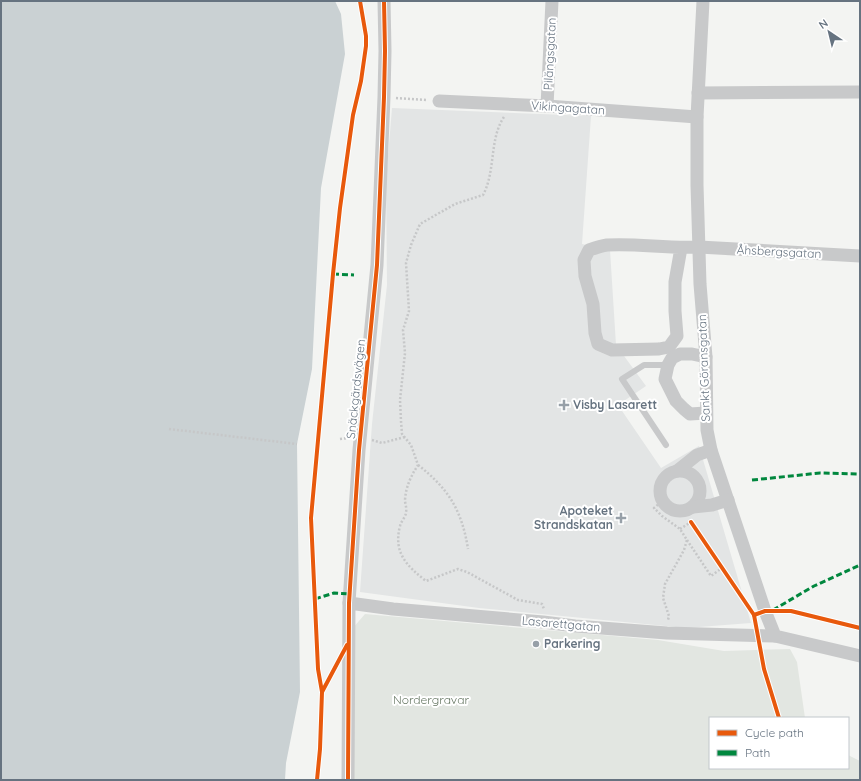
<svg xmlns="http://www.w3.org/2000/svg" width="861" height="781" font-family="Quicksand,sans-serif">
	<rect width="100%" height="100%" fill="#f3f4f2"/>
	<!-- built -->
	<polygon fill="#e3e5e5" points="392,108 591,116 582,244 610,250 616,345 646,386 618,405 661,468 699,446 751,623 686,628 479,608 360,592 372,424 387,285 386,181"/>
	<!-- green -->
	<polygon fill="#e2e6e1" points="365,614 658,640 724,651 790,649 797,662 805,718 710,718 710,768 848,768 848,755 860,761 860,780 352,780 352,629"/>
	<!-- water -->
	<polygon fill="#cad1d3" points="1,1 335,1 341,14 345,54 321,188 312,369 297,444 300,692 286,763 285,780 1,780"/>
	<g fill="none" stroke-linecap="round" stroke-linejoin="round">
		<!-- path -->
		<g stroke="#c6c7c8" stroke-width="2.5" stroke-dasharray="2 2" stroke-linecap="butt">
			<polyline points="396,98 427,100"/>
			<path d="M504 117C489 139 496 171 483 195L455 204 420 224 411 245 406 263 409 311 403 330 405 353 400 400 401 421 402 434 411 445 418 465C411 476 406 486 405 500 405 504 407 508 406 512 406 517 401 521 400 526 393 553 407 566 426 581L458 569 467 572 518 600 542 604 544 609"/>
			<polyline points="169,429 297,444"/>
			<polyline points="340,439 348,438"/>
			<polyline points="372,440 382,443 405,437"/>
			<path d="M418 465C449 489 462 511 468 549"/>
			<polyline points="661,502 654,508 662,516 680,529 687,540 684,550 665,584 663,598 669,616 668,620"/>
			<polyline points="680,529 691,522"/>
			<polyline points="687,540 711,576 722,568"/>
		</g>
		<!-- lane -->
		<polyline stroke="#c8c9ca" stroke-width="6" points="666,445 622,379 644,365 668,365"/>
		<!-- street -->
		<g stroke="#c8c9ca" stroke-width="13">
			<polyline points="703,1 697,117 697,185 700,284 706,357 707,430 711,450 765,611 775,636 860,656"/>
			<polyline points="698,93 860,92"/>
			<polyline points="439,101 547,106 697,117"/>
			<polyline points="547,106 552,1"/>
			<path d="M681 248 675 282V311L677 336 669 347 659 349 612 350 598 344 595 333 593 304 585 276 584 260 589 250C595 248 601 246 607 245 638 243 668 249 699 247L860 256"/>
			<polyline points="706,357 692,354 680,354 672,358 668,365 665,379 676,401 684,409 690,414 706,413"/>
			<circle cx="680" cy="491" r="20"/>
			<polyline points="677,471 697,455 711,450"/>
			<polyline points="693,507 712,505 728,500"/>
			<polyline points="349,603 393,609 543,622 575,626 667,633 775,636"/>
			<polyline points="348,780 349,603 359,450 377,265 384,97 385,51 384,1"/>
		</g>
		<!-- quiet -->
		<g stroke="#00873e" stroke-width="3" stroke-dasharray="6 3" stroke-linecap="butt">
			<polyline points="333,274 354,275"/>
			<polyline points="752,480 820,473 860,474"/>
			<polyline points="315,599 334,593 349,594"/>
			<polyline points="773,610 814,586 860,565"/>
		</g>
		<!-- cycleway casing -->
		<g stroke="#fff" stroke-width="6">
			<g id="cycleway">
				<polyline points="691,522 754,615 764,669 779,718"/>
				<polyline points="754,615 765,611 791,611 860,628"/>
				<polyline points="322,692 347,645"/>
				<polyline points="317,780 320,749 322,692 318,669 311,518 333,274 340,208 353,115 361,81 366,46 366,36 360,1"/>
				<polyline points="348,780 349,603 359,450 377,265 384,97 385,51 384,1"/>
			</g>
		</g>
		<!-- cycleway -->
		<use href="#cycleway" stroke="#e8590c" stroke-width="4"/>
	</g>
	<!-- markers -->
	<g fill="#97a0a8" stroke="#fff" stroke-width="1.5">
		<path d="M562 399h4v4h4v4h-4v4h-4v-4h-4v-4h4z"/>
		<path d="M619 512h4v4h4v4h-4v4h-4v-4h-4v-4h4z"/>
		<circle cx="536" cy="644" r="4"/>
	</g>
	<g text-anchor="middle" stroke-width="4" stroke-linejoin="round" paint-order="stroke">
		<!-- street labels -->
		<g font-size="12" fill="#667380" stroke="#fff">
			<text transform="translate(550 54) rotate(-87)" y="4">Pilängsgatan</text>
			<text transform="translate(568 108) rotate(4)" y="4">Vikingagatan</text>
			<text transform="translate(779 252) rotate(3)" y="4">Åhsbergsgatan</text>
			<text transform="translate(704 368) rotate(-92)" y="4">Sankt Göransgatan</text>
			<text transform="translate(356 389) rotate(-84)" y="4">Snäckgärdsvägen</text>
			<text transform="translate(561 624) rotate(5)" y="4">Lasarettgatan</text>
		</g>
		<!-- poi labels -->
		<g font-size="12" font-weight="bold" fill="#667380" stroke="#fff" text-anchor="start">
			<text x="573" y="409">Visby Lasarett</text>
			<text x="613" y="515" text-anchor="end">Apoteket<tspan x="613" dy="14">Strandskatan</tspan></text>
			<text x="544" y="648">Parkering</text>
		</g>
		<!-- park labels -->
		<g font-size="12" fill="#677864" stroke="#fff">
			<text x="431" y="704">Nordergravar</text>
		</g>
	</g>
	<!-- border -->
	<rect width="861" height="781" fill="none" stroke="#667380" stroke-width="4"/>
	<!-- legend -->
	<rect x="709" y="717" width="140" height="52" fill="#ffffff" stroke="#c2c7cc"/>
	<rect x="717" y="730" width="20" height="6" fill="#e8590c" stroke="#c2c7cc"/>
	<text x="745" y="737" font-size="12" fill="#667380">Cycle path</text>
	<rect x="717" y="750" width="20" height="6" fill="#00873e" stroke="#c2c7cc"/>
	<text x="745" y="757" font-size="12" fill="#667380">Path</text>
	<!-- north arrow -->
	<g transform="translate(829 32) rotate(325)" stroke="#ffffff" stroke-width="3" paint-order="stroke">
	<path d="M0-3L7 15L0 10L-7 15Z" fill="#667380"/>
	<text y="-6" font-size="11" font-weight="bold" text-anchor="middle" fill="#667380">N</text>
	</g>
</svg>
